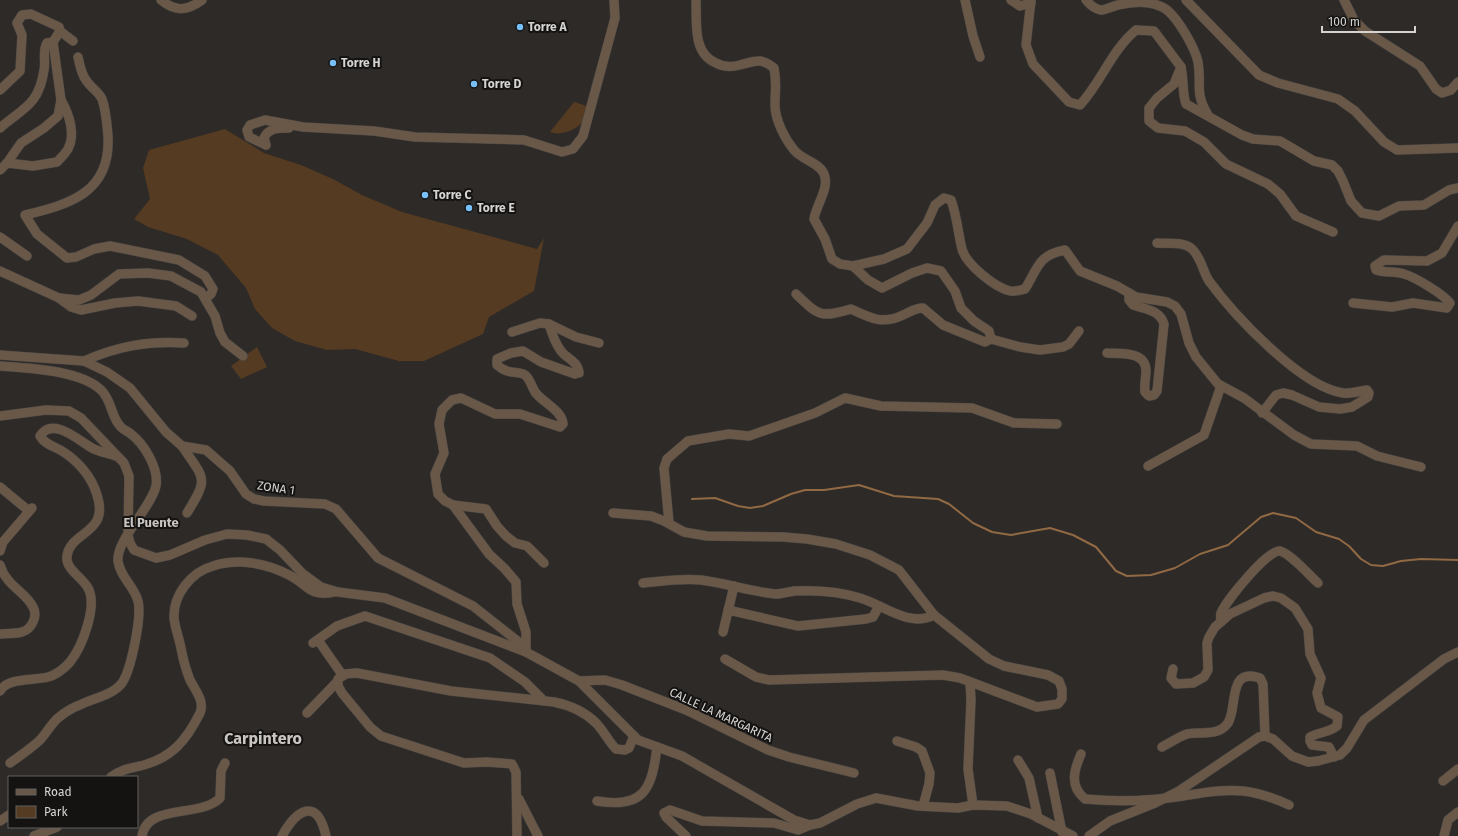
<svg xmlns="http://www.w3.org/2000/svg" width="1458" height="836" font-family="'Fira Sans',sans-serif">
	<rect width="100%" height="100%" fill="#2d2a28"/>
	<!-- green -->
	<g fill="#553b21">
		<path d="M574 102 587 106C585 111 584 117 582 122 576 131 559 136 550 132Z"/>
		<polygon points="225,129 264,153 301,165 333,179 362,195 402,212 537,249 544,238 534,291 489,317 483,334 424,361 399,361 355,349 327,350 295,341 272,328 255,309 246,288 218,255 187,239 148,227 134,219 150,199 143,168 149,150"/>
		<polygon points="257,347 267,367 241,379 231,366"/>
	</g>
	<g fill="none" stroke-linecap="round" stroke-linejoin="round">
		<!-- stream -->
		<polyline stroke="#916943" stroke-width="2" points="692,499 715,498 738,506 750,508 763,506 791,494 805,490 824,490 859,485 894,496 938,499 949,504 973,523 992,532 1011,535 1050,528 1073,535 1096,547 1116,571 1127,576 1151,575 1175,568 1200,554 1228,545 1261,517 1273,513 1296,518 1316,532 1339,539 1349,546 1361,559 1371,565 1383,566 1401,561 1421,559 1458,560"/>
		<!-- minor casing -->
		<g stroke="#484543" stroke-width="10">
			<g id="minor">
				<path d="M161 0C176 12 187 11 202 0"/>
				<path d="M696 0C697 22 692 53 716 63 723 67 732 67 740 65 756 61 760 57 774 68 777 83 775 90 775 105 775 120 785 139 794 150 802 160 820 163 824 174 830 188 816 205 814 219L825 239 832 259 840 264 853 266 884 259 907 249 927 223 935 205 944 198 951 200C957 216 958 233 962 249 966 264 994 287 1010 291 1014 292 1020 290 1025 289 1038 268 1038 255 1065 250L1080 271 1117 286 1136 297 1167 302 1175 306 1181 314 1189 343 1196 357 1218 384 1244 398 1294 435 1311 444 1357 446 1377 456 1421 467"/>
				<polyline points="965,0 973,36 980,57"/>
				<polyline points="1011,0 1020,6 1031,3"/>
				<path d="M1031 0 1026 45 1033 64 1069 102 1080 105C1102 81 1111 51 1136 30L1154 31 1181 67 1174 84 1157 98 1149 108V121L1158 128 1185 131 1204 142 1226 164 1268 184 1280 194 1296 216 1333 232"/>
				<path d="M1086 0C1090 5 1094 9 1101 10 1106 10 1113 6 1118 5 1135 1 1153 0 1167 10 1179 20 1195 48 1198 62 1202 85 1194 92 1208 115"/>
				<polyline points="1186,0 1259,75 1278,83 1338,99 1355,111 1384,142 1397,150 1458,148"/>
				<polyline points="1344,0 1354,20 1365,31 1420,66 1436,89 1442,93 1451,90 1458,82"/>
				<polyline points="60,31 73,41"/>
				<path d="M78 57C80 65 81 74 86 80 90 87 99 92 102 99 106 110 107 124 108 136 111 192 71 204 25 215L37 234 67 258 76 257 94 249 110 246 179 260 205 276 213 289 211 294 206 298"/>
				<path d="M1181 67C1184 80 1182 93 1186 104L1242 135 1253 139 1280 141 1314 161 1332 165 1338 171 1343 181 1351 201 1362 213 1379 216 1399 206 1424 205 1449 190 1458 188"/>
				<polyline points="0,90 20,71 22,35 17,23 22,15 31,14 59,27 60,31"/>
				<path d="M0 128C23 108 39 105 44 70 46 62 42 50 47 43L53 42"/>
				<polyline points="266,145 249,137 247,130 250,125 265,120 303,127 374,131 415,137 524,140 562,152 573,149 583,136 615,18 614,0"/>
				<path d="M266 145 264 138C268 128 279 128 289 128"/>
				<path d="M7 163 33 166 57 162C61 158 65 154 68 149 76 134 69 114 61 100"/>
				<polyline points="0,170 7,163 21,143 44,128 58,116 61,100 53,42 60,31"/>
				<polyline points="0,237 27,256"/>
				<path d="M1157 243C1167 244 1184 241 1192 249 1201 257 1203 272 1209 281 1234 315 1301 387 1343 393 1350 394 1360 391 1367 390L1369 393 1368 397 1352 407 1340 409 1319 407 1292 395 1283 393 1276 395 1262 413"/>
				<polyline points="0,271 59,298 71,307 81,310 115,303 138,301 176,306 192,316"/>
				<path d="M796 294C819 316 820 318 851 309 870 318 883 325 903 315 910 312 915 308 923 308L943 325 985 342 991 339 989 331 974 321 961 308 955 291 941 271 927 268 912 273 882 288 868 280 853 266"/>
				<polyline points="59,298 79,300 91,295 119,274 148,273 171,276 201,292 215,316 220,333 225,342 243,356"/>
				<path d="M1353 303 1392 307 1413 303 1447 308 1450 303C1443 294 1415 277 1404 274 1396 271 1385 273 1376 270L1375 266 1384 260 1427 261 1442 253 1458 226"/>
				<polyline points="512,332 540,323 549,324 576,337 599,343"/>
				<polyline points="991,339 1020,347 1040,350 1063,347 1069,344 1079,331"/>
				<path d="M1107 353C1121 354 1145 351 1146 370 1146 377 1144 385 1145 392L1149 396 1154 395 1157 391 1164 324C1160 310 1145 309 1133 305L1129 300V293"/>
				<polyline points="0,355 84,361 107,372 130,388 166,432 182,446 206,450 230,471 246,494 254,499 264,501 325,504 336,509 378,558 473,606 520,643 526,651"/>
				<path d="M84 361C118 346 147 341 184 343"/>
				<path d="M0 366C28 368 80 370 101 390 112 400 111 418 121 427 123 430 128 431 131 434 144 444 159 468 156 486 151 508 116 540 118 561 120 577 134 586 138 601 142 617 131 670 122 683 113 695 94 698 82 704 74 707 65 712 58 718 51 724 46 734 39 741 30 749 20 756 10 763"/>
				<polyline points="0,416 46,410 69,411 81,418 124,463 129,476 128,535 130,543 134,550 156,558 170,555 205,540 227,534 247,535 266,539 280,550 302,573 321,587 338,592 385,598 526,652 579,681 638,740 682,756 794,820 810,825 820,823 857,804 876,798 918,806 958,808 973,805 1007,806 1031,814 1073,836"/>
				<path d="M182 446C205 480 209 477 187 513"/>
				<polyline points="1148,466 1204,435 1221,386"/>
				<polyline points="0,487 29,511"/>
				<polyline points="453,505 489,554 505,569 516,582 517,604 526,632 526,652"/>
				<polyline points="613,513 651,516 664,521 684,532 707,536 783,537 807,539 836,544 870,555 899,570 934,615 989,659 1004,666 1048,675 1059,681 1062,689 1062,699 1058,704 1037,707 960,678 943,675 769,680 756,677 725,659"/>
				<polyline points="669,523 664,468 667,459 688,441 729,434 749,436 815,413 845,398 881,406 972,408 1014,423 1057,424"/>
				<polyline points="0,551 3,542 32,508"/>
				<path d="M544 563 527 546 515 543 506 536 497 526 486 509 453 505 445 501 438 494 435 474 444 453 439 424 442 410 452 400 461 398 495 414H520L560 427 563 424C562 410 543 403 535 392 532 387 530 379 525 375 518 370 509 376 497 365V359L511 353 523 351 541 362 575 374 579 373C578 361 567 359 561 351 555 343 552 334 549 324"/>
				<path d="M0 565C6 586 26 592 33 607 38 616 32 629 22 632 16 634 7 633 0 634"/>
				<path d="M643 583C662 581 681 578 701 580 726 583 751 592 776 594 781 594 788 592 794 591 817 590 838 591 860 598 884 605 909 628 934 615"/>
				<polyline points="728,610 798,626 866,619 873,617 879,606"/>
				<path d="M1221 622C1221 619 1220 616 1221 613 1226 601 1268 549 1280 551 1291 554 1309 575 1318 583"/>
				<polyline points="723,632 734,586"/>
				<polyline points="318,640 343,676"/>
				<polyline points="313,643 337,626 365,616 490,658 525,682 543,700"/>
				<path d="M1173 669 1171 678 1176 684 1193 683 1204 677 1208 670 1207 643 1209 637 1215 627 1230 614 1264 598 1273 596 1281 598 1295 608 1308 629 1310 654 1321 678 1317 693 1321 708 1338 717 1337 726C1328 733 1319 732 1310 737V741L1312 745 1329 747 1334 757"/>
				<polyline points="579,681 605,680 622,685 686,710 768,750 789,757 854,773"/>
				<polyline points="970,682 971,700 968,769 973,805"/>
				<path d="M0 691C8 677 34 681 48 677 56 675 65 668 70 662 82 647 98 606 88 588 82 577 65 569 67 556 70 531 110 534 97 495 92 477 78 461 62 451 54 446 44 444 40 436 53 416 79 441 92 448 99 452 108 453 116 456"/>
				<polyline points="307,713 338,681"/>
				<polyline points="897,741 916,747 922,751 930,773 929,784 923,806"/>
				<path d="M1162 747C1170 743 1178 737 1187 734 1201 731 1218 737 1228 723 1238 707 1227 667 1260 678L1263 684 1265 736"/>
				<path d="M1081 754C1074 770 1069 786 1085 799 1116 802 1151 801 1183 796 1202 793 1223 789 1243 791 1260 793 1274 798 1289 805"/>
				<polyline points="1018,760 1029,778 1038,818"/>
				<polyline points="1050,773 1062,832"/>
				<path d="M111 777C121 769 132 768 144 765 173 757 187 739 200 713 205 701 195 690 190 680 186 670 183 659 181 648 179 638 175 628 174 618 173 595 191 572 213 566 238 558 266 563 289 575 309 585 308 597 334 592"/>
				<polyline points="1443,781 1458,769"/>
				<polyline points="519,799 538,836"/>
				<path d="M597 801C644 809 652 789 657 747"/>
				<polyline points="0,821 9,815"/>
				<polyline points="34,836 57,827"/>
				<path d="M142 836C147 803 201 818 220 798L221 771 225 763"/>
				<path d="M282 836C297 809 317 797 326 836"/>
				<path d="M517 836 516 772 512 764 487 762 464 763 381 736 370 727 342 693 338 686V679L345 674 357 673 451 691 554 702C569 705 585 712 596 723 604 731 608 741 616 749L625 750 629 748 634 736"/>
				<polyline points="686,836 666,817 664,813 670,810 702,821 774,823 798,830 810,825"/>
				<polyline points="1089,836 1110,821 1155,803 1179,791 1259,737 1265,736 1273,739 1292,756 1308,762 1318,761 1340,755 1347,748 1364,720 1444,659 1458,652"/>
				<polyline points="1444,836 1448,820 1458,812"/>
			</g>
		</g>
		<!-- minor -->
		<use href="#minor" stroke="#695848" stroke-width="9"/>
	</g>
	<!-- markers -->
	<g fill="#79bff8" stroke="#141312" stroke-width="1.5">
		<circle cx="520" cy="27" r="4"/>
		<circle cx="333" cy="63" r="4"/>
		<circle cx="474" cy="84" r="4"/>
		<circle cx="425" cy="195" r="4"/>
		<circle cx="469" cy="208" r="4"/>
	</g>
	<g text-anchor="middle" stroke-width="4" stroke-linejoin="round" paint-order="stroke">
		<!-- poi labels -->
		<g font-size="12" font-weight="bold" fill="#d5d4d2" stroke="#141312" text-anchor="start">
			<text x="528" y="31">Torre A</text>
			<text x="341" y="67">Torre H</text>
			<text x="482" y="88">Torre D</text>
			<text x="433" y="199">Torre C</text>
			<text x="477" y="212">Torre E</text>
		</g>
		<!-- street labels -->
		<g font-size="12" fill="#d5d4d2" stroke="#141312">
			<text transform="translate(276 488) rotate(8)" y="4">ZONA 1</text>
			<text transform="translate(721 715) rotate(25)" y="4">CALLE LA MARGARITA</text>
		</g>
		<!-- neighbourhood labels -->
		<g font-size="13" font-weight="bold" fill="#c9c5c2" stroke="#141312">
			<text x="151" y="527">El Puente</text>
		</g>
		<!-- district labels -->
		<g font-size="16" font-weight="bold" fill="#c9c5c2" stroke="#141312">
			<text x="263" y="744">Carpintero</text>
		</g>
	</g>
	<!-- legend -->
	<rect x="8" y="776" width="130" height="52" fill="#141312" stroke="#61605f"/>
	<rect x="16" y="789" width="20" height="6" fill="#695848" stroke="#61605f"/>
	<text x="44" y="796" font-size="12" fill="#d5d4d2">Road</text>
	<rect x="16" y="806" width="20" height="12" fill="#553b21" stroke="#61605f"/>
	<text x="44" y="816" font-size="12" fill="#d5d4d2">Park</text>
	<!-- scale -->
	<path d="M1322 26v6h93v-6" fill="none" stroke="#d5d4d2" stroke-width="2"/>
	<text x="1328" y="26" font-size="12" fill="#d5d4d2" stroke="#141312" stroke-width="3" paint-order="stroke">100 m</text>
</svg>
